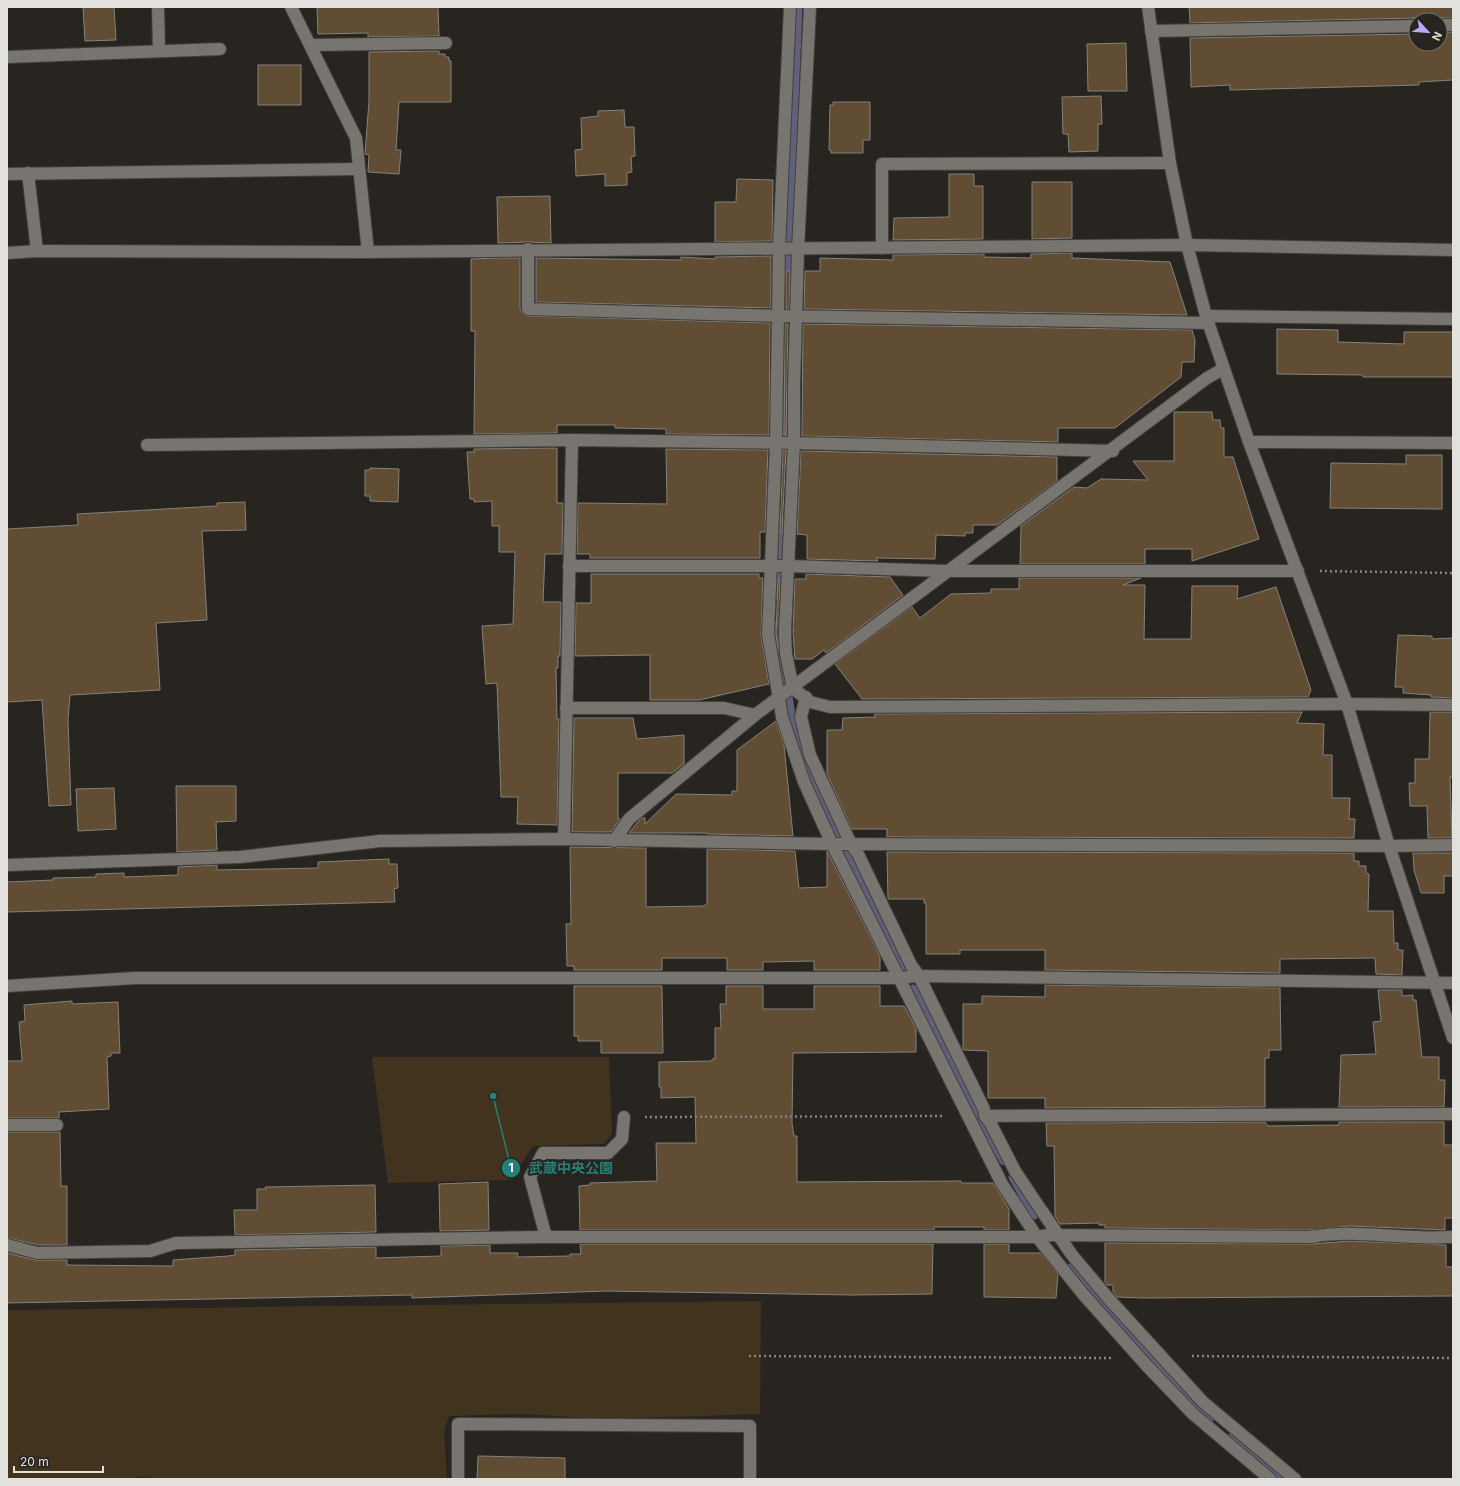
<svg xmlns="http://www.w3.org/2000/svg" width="1460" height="1486" font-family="Inter,'Noto Sans JP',sans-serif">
	<rect width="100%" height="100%" fill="#282521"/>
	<!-- green -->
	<g fill="#41331e">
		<polygon points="372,1057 609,1057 612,1134 604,1144 533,1146 511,1180 388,1183"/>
		<polygon points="761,1301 760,1414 603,1419 523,1414 449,1416 444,1432 447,1479 175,1479 137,1477 137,1479 7,1479 7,1310"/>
	</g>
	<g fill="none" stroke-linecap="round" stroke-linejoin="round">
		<!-- stream -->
		<g stroke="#635e7c" stroke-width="9">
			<polyline points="787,282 798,7"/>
			<polyline points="783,462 785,387"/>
			<polyline points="779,596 781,521"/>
			<polyline points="778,625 791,717 811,780 903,968"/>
			<polyline points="913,989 976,1114 1004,1161"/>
			<polyline points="1013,1177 1034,1215"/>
			<polyline points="1072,1267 1140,1349 1209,1420"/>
			<polyline points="1231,1438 1281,1479"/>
		</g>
	</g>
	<!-- building -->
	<g fill="#604d33" stroke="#85817c">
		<polygon points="83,7 114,7 116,40 85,41"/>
		<polygon points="317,7 438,7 439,36 368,37 368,33 318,34"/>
		<polygon points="1189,7 1453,7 1453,18 1440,18 1435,20 1416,18 1190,23"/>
		<polygon points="1440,32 1453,32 1453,80 1419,82 1419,85 1268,89 1230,90 1230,85 1191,87 1190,38 1416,34 1416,44 1440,44"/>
		<polygon points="1126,43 1127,91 1088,91 1087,44"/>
		<polygon points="439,51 439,54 445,54 445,57 449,57 449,61 451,61 451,102 399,102 396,150 401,150 399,174 368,172 369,155 365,154 369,101 369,52"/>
		<rect x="258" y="65" width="43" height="40"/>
		<polygon points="1101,96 1102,124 1098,124 1098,151 1069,152 1068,134 1063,134 1062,97"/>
		<polygon points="833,102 870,102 870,140 863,140 863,153 831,153 831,150 829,150 830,105 833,105"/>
		<polygon points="624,110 625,127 634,127 635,156 631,157 632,172 627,173 627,185 605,186 605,174 576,176 575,150 582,149 581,118 598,116 598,111"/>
		<polygon points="949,174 974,174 974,186 983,186 983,239 893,240 894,218 949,217"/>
		<polygon points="737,179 773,180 772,241 715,242 715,202 736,202"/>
		<polygon points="1032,182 1072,182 1072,238 1032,239"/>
		<polygon points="550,196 551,243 528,242 498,243 497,197"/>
		<polygon points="1072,253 1072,258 1170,262 1187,315 804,309 805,271 820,271 820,258 893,260 893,255 984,254 984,257 1031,258 1031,254"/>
		<polygon points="771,256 771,308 536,302 536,258 681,260 681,257 715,259 715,257"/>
		<polygon points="498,258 520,258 520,309 522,313 527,316 770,323 769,435 666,434 666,429 615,428 615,425 557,425 557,433 474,434 475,331 471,331 471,259"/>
		<polygon points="786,271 790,271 789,309 786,309"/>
		<polygon points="785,324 788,324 786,435 784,435"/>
		<polygon points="803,324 1192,330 1195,340 1194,362 1182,362 1181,377 1115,428 1058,428 1058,442 802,436"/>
		<polygon points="1277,329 1338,330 1338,342 1404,344 1404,332 1453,332 1453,377 1363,377 1363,375 1277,374"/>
		<polygon points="1174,412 1212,412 1213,420 1220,420 1221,428 1224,428 1224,457 1233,457 1259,539 1192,561 1192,549 1145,549 1145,564 1020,564 1021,526 1074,487 1087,488 1101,479 1148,480 1133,461 1174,461"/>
		<polygon points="557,448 557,503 563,503 562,554 545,554 543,602 561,602 560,656 558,656 558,668 556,668 557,719 559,719 557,825 517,824 518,797 501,797 497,683 486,684 482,626 513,624 515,552 499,552 499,526 492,526 492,501 474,502 474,499 470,499 467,452 474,452 474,449"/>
		<polygon points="666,449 768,450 765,532 760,532 760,558 590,558 590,554 577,554 578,503 667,504"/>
		<polygon points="783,450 786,450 782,533 780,533"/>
		<polygon points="801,451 1057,457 1057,481 997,525 973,525 973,533 965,533 965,536 936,535 935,559 876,558 878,561 807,559 807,535 797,534"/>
		<polygon points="1406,455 1442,455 1442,509 1330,508 1331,463 1406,464"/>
		<polygon points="370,468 399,469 398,502 370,501 370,496 365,496 365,470 370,470"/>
		<polygon points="245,502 246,530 202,531 207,620 156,623 160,690 70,695 68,719 71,805 49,806 42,700 7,702 7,529 78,525 77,514 217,506 217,503"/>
		<polygon points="591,574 759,574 759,578 763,578 761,635 769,684 699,700 650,700 650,655 575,656 576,603 591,603"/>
		<polygon points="806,574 890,577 903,595 826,653 824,650 812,659 795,659 793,632 795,579 806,579"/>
		<polygon points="1019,578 1141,578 1123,585 1145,585 1144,639 1191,639 1192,586 1238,586 1237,599 1276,587 1311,690 1308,697 862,699 835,664 912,607 920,618 951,594 991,593 991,589 1019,589"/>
		<polygon points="778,579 780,579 778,650 776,634"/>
		<polygon points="1398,635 1432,636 1432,639 1453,638 1453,698 1431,697 1431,695 1403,693 1403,687 1395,687"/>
		<polygon points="1302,712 1297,723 1324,724 1323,755 1332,755 1332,798 1350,798 1349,819 1355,819 1354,838 887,837 887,829 852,829 827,774 827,730 842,730 843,718 876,717 874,714"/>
		<polygon points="1430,712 1453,712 1453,777 1450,777 1452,838 1428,838 1427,806 1410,806 1409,783 1415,783 1415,759 1429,759"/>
		<polygon points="574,718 633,718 637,739 684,735 684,764 672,773 618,773 618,819 620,819 611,832 572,832"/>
		<polygon points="776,721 784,745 793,836 707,834 707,833 629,833 641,818 645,818 645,824 676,794 732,795 732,791 737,791 737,750"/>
		<polygon points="176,786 236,786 236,821 216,822 217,850 177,852"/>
		<polygon points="114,788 116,829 78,831 76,789"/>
		<polygon points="570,847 646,848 646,907 704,906 707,904 707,849 795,851 799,888 827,887 827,851 880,956 880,970 814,970 814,961 763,962 763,970 727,970 727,958 662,958 662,970 574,970 574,966 567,966 566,924 571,924"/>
		<polygon points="887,852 1354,853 1354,861 1359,861 1359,866 1366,866 1366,873 1369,874 1368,911 1393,911 1394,943 1398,943 1398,950 1403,950 1402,975 1376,974 1375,958 1280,959 1280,973 1045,970 1045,950 960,950 960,954 926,954 926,903 924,903 924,899 888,899"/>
		<polygon points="1413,853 1453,853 1453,876 1444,876 1444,893 1421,893 1414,870"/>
		<polygon points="389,859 389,864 397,864 398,888 394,889 395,902 7,912 7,882 53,880 53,878 96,877 96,874 124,873 124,877 178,875 178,867 217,865 217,870 318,868 318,862"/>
		<polygon points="1045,985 1280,988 1281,1050 1269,1050 1269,1058 1265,1058 1265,1107 1045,1108 1045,1098 988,1098 988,1051 964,1050 963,1049 963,1004 982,1004 982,996 1045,997"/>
		<polygon points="574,986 662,986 663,1053 601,1053 601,1041 578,1041 578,1036 574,1036"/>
		<polygon points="726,986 763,986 763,1009 814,1009 814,986 880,986 880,1006 904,1006 916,1028 916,1052 793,1053 792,1124 794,1136 797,1136 797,1182 961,1181 961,1183 993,1183 1009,1209 1009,1230 984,1230 984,1227 934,1227 934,1230 580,1230 579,1186 590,1185 590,1183 657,1181 656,1143 696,1143 695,1097 661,1098 661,1087 659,1087 659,1062 712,1061 712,1059 715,1059 715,1028 721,1028 720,1004 726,1004"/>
		<polygon points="1378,990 1402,990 1402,996 1413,995 1413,1000 1416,1000 1422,1057 1439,1057 1439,1080 1445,1080 1444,1107 1339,1107 1341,1055 1376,1054 1373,1022 1381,1021"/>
		<polygon points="72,1001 72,1004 118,1002 120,1053 111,1053 111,1056 107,1057 109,1109 59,1112 59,1118 7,1118 7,1061 22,1061 19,1022 25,1021 24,1005"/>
		<polygon points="1265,1122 1268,1126 1339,1125 1339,1122 1444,1122 1444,1145 1453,1145 1453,1218 1445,1218 1445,1230 1350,1226 1310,1230 1105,1228 1105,1225 1099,1225 1099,1223 1060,1224 1055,1216 1054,1146 1047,1146 1046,1123"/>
		<polygon points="7,1132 60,1132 61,1186 67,1186 67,1245 39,1245 7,1238"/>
		<polygon points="488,1182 489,1230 440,1231 439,1184"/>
		<polygon points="375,1185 376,1232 235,1235 234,1210 257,1210 257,1189 266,1189 265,1187"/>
		<polygon points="1350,1241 1446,1245 1446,1267 1453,1267 1453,1296 1143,1298 1117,1297 1113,1292 1113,1285 1107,1285 1105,1282 1105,1243 1311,1244"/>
		<polygon points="580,1244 933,1244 932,1294 854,1295 606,1291 412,1298 412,1295 7,1303 7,1253 36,1260 67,1260 67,1265 173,1266 173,1260 228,1256 235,1255 235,1250 376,1247 376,1258 441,1256 441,1246 490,1245 490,1253 518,1253 517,1257 570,1256 570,1254 581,1254"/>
		<polygon points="984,1244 1009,1244 1009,1253 1041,1253 1058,1274 1056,1298 984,1297"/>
		<polygon points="478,1456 565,1458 565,1479 477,1479"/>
	</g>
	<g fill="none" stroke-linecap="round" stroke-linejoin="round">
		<!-- minor casing -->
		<g stroke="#43413d" stroke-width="14">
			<g id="minor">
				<polyline points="158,7 159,51"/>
				<polyline points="291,7 356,138 368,252"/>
				<polyline points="790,7 779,248 776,443 768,634 782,717 804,782 832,844 1002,1184 1037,1237 1083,1294 1147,1366 1193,1414 1270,1479"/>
				<polyline points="810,7 798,250 794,386 794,443 785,632 786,654 793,688 810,702 830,707 1347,704 1453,705"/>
				<polyline points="1148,7 1170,163 1187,245 1206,316 1249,442 1347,704 1389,846 1453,1038"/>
				<polyline points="1440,25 1453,25"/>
				<polyline points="1151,31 1416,26"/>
				<polyline points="311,45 446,43"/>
				<polyline points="7,57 220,49"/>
				<polyline points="28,173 37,251"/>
				<polyline points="7,174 359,169"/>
				<polyline points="882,248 882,164 1170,163"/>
				<polyline points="528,249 528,309 779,316 1209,323"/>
				<polyline points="7,253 37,251 368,252 1187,245 1453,250"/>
				<polyline points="1206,316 1453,319"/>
				<polyline points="1249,442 1453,443"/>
				<polyline points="147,445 572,440 794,443 1113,451"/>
				<polyline points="569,566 788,566 947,571 1298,571"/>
				<polyline points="806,697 801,717 810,755 851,844 858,854 911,965 919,976 984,1109 985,1116 990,1122 1015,1171 1035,1201 1072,1255 1109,1299 1203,1402 1295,1479"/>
				<polyline points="566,708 724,708 755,715"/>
				<polyline points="564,839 572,440"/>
				<polyline points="614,841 629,819 755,715 1207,378 1223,369"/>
				<polyline points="7,865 240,857 380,841 564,839 832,844 1389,846 1453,845"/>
				<polyline points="7,986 135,978 900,978 916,976 1453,983"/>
				<polyline points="985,1116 1453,1114"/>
				<polyline points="7,1125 57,1125"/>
				<polyline points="546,1237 530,1177 543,1153 608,1153 622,1139 624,1117"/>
				<path d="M7 1245 38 1253 150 1251 176 1243 546 1237H1037L1048 1235 1311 1237C1345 1230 1382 1236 1416 1237 1428 1238 1441 1237 1453 1237"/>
				<polyline points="458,1479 458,1424 750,1426 750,1479"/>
			</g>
		</g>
		<!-- path -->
		<g stroke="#85827f" stroke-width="2.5" stroke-dasharray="2 3" stroke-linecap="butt">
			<polyline points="1320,571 1453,573"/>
			<polyline points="645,1117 944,1116"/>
			<polyline points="749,1356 1111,1358"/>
			<polyline points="1192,1356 1453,1358"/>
		</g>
		<!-- minor -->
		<use href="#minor" stroke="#78746f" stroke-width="12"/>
	</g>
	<!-- callouts -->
	<path fill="none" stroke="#248179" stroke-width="1.5" d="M493 1096L511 1168"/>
	<g fill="#248179" stroke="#282521" stroke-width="1.5">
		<circle cx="493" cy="1096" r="4"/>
		<circle cx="511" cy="1168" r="10"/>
	</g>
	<g font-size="12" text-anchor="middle" font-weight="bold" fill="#fff">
		<text x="511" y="1172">1</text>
	</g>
	<g font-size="14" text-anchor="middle" font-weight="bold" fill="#248179" stroke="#282521" stroke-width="4" stroke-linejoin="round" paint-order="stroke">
		<text x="571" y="1173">武蔵中央公園</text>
	</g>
	<!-- border -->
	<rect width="1460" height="1486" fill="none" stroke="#e3e1de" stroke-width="16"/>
	<!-- north arrow -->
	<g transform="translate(1428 32) rotate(116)"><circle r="19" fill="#282521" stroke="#73706d"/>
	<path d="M0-3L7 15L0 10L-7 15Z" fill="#b9abf7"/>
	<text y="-6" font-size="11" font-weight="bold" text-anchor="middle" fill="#e3e1de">N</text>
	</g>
	<!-- scale -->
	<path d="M14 1466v6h89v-6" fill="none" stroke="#e3e1de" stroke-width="2"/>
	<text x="20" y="1466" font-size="12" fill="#e3e1de" stroke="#282521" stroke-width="3" paint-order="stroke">20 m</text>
</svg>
